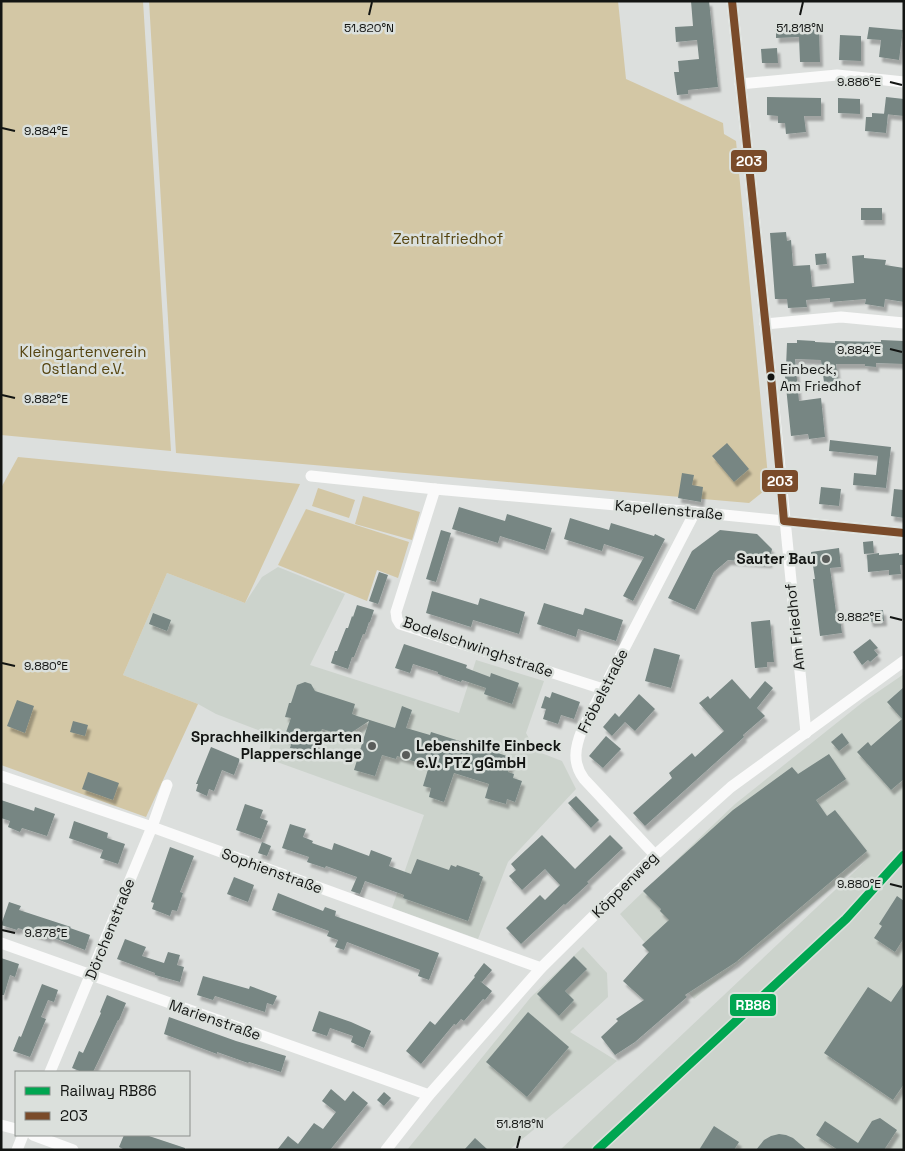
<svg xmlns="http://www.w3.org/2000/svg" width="905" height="1151" font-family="'Space Grotesk',sans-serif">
	<defs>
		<filter id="shadow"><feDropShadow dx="3" dy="5" stdDeviation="1" flood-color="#0004"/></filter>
	</defs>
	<rect width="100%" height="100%" fill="#dcdfdd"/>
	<!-- built -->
	<g fill="#ccd3cc">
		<polygon points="278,567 345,594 310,665 459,713 476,660 544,681 526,733 536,751 562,761 576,789 508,862 478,939 392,908 424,815 266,758 274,736 216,714 198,704 123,675 167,573 245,603 262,577"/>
		<polygon points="904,674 904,1150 560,1150 870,857 694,999 620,914 735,804 863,702"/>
		<polygon points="583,947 607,973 608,997 570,1032 617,1061 509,1150 407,1150 531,997"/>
	</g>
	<!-- green -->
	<g fill="#d3c7a5">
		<polygon points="1,1 143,1 171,451 1,435"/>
		<polygon points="149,1 618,1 626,79 723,123 724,134 736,141 769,487 749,503 176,453"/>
		<polygon points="18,457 300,484 245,603 167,573 123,675 198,704 146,817 1,765 1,488"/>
		<polygon points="318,488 355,500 349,518 312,506"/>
		<polygon points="363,496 420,512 412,540 355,524"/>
		<polygon points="306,509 409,542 398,578 377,570 367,601 278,565"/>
	</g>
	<!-- building -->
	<g fill="#778683" filter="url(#shadow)">
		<polygon points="691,1 709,1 718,87 688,90 688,94 677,95 674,72 679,72 678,61 699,59 697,40 676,42 675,27 693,26"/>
		<polygon points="776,23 788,23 788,25 807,25 807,30 819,29 820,62 800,62 799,37 776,38"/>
		<polygon points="869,27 903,30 899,60 879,57 881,40 867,39"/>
		<polygon points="840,35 861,36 861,61 839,60"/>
		<polygon points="777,48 778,63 762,63 761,49"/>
		<polygon points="767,97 821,98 821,116 804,116 806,132 786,134 785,123 778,123 778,116 767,115"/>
		<polygon points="886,97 904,99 904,116 884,114"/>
		<polygon points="838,98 860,99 860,114 838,113"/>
		<polygon points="872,113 888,114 886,133 865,131 866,117 872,117"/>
		<rect x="861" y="208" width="21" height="12"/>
		<polygon points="786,232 787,241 791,240 793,266 810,265 812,287 854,283 852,256 864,255 864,258 886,260 885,265 904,268 904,302 885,299 884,307 865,304 866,299 830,302 830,298 806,300 807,307 788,308 787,299 775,299 770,233"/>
		<polygon points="826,253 827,264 816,265 815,254"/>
		<polygon points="797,340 815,341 815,342 835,343 835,341 881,342 881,340 904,341 904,364 876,363 876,367 865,366 865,364 836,364 838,381 824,382 821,360 795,359 799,401 821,398 825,437 809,439 808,434 791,436 784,367 786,367 787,343 797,343"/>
		<polygon points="830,440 891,447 886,488 853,485 854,473 876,475 878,456 829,451"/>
		<polygon points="727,443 749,469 734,482 712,456"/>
		<polygon points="682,473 694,475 692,485 703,487 701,502 678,498"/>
		<polygon points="821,487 841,489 839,506 819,504"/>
		<polygon points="894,489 904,490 904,518 891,516"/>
		<polygon points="459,507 505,521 507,514 552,528 545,550 500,536 498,543 452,529"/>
		<polygon points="570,518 609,530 611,523 654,536 655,534 665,539 633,601 623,596 644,557 604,544 602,551 564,539"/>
		<polygon points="441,530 451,533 436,582 426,579"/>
		<polygon points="720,530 757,534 772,549 769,563 728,560 714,572 695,610 668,598 692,551"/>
		<polygon points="873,541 874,553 864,554 863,542"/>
		<polygon points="839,548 841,567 830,568 836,612 839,611 842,633 820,636 813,579 815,579 811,552"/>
		<polygon points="879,553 879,555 899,553 899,555 904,554 904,565 900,565 901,574 889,575 889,570 868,572 867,555"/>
		<polygon points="379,572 388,575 378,604 369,601"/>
		<polygon points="432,591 478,605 480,598 525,612 519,634 473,620 471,627 426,613"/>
		<polygon points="544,603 583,615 585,608 623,620 616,641 578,629 576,637 537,624"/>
		<polygon points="357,605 374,610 370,622 369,622 365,634 363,634 354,657 352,657 348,669 331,663 335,651 337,651 346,628 348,628 352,616 353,617"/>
		<polygon points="883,610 884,621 870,622 868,611"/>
		<polygon points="153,613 171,620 167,631 149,624"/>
		<polygon points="770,620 774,662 767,662 767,667 755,668 751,622"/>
		<polygon points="870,639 878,648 874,650 878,655 870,662 868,660 862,665 853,652"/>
		<polygon points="404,644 467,665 466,668 490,677 491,673 519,683 512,704 484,694 486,688 462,680 461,682 438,674 438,672 413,664 410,673 395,668"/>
		<polygon points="654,648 680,655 671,688 645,681"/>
		<polygon points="732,679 750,699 765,681 773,688 757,708 765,716 743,735 744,737 645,826 633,813 672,778 669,773 692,753 695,757 724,731 699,703 708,696 710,699"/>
		<polygon points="305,682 311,684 315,691 355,704 352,714 357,716 395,728 402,706 412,710 406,728 430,735 431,732 513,758 508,772 514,774 513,778 522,781 515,802 507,799 506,804 485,798 489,784 454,773 444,802 429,797 431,788 423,786 429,766 397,756 396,759 382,755 375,776 354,770 369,721 346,736 322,729 314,752 311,754 290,748 292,741 284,738 291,718 285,717 289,703 291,703 297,685"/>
		<polygon points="904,687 904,779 891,790 857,752 868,742 871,746 902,719 887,702"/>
		<polygon points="552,692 580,702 574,719 561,715 558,724 543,719 546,709 541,708 545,696 550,698"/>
		<polygon points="639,694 655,709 635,731 625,722 612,736 603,727 615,713 619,717"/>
		<polygon points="17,700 34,706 25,733 7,726"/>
		<polygon points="73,721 88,725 85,736 70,732"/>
		<polygon points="842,733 849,743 839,751 831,742"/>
		<polygon points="606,736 621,749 603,768 589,756"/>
		<polygon points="211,747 240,759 234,775 222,770 214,791 209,789 207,796 196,791 198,784 196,784"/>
		<polygon points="829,754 846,779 816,800 827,816 835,810 867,851 736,962 685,995 687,997 635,1042 615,1055 601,1037 618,1021 616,1019 644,1000 623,981 649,952 642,945 669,920 660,911 661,909 643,891 733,810 792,767 798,774"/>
		<polygon points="88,772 119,783 113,800 82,789"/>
		<polygon points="576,796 599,820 591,828 568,803"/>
		<polygon points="1,800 34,811 35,807 55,814 47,836 22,828 20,832 8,827 10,821 1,818"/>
		<polygon points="245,804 263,810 260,818 268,821 261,839 236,830"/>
		<polygon points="74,821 108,833 107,838 125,844 118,864 100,858 103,850 69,838"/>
		<polygon points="290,824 306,829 303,837 313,841 312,843 332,850 334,843 369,856 371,850 392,858 389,866 411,874 417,859 449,870 451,865 456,867 457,865 480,873 479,875 483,877 468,921 403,898 404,895 365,881 360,894 351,891 357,877 326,866 325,868 307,862 309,857 282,848"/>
		<polygon points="542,835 575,869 610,835 623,848 587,882 589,883 565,905 564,904 521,944 506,928 540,895 545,900 560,885 545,869 522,890 509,876 516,870 511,864"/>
		<polygon points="262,842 271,846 267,856 258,853"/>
		<polygon points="170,847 194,856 180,892 183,893 177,911 172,910 170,916 152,909 154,903 151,902"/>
		<polygon points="234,877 254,885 248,902 227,894"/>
		<polygon points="278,893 323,911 325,907 336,911 335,916 439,953 429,980 418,976 420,970 347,942 344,950 335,947 338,940 327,936 329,931 272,910"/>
		<polygon points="897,896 904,901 904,938 895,952 874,938 882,926 879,924"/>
		<polygon points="9,902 21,906 19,910 71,927 70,928 90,935 85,950 49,936 48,938 18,928 17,930 1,925"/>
		<polygon points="125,939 146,947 142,956 164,963 168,952 180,955 177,965 184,967 180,982 155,975 155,973 117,959"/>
		<polygon points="574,956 587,969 565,991 574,1000 559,1016 537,994"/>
		<polygon points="1,958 19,964 15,977 10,975 4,995 1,995"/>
		<polygon points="484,963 492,970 482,982 480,981 492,991 485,1000 483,999 464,1021 461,1019 456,1025 454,1024 421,1064 406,1051 430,1021 435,1025 475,977 474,976"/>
		<polygon points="203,976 249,989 250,986 277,996 273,1005 267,1003 265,1012 215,996 213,1000 197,995"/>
		<polygon points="904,983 904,1084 893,1100 824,1053 868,987 891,1002"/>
		<polygon points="42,984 58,990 54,1002 48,1000 41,1017 46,1019 30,1057 13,1051 19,1036 21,1037"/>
		<polygon points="107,995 126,1003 119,1020 118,1020 93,1072 82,1072 72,1068 79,1051 83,1053 101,1013 100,1012"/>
		<polygon points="319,1011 351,1022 371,1031 364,1048 351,1042 353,1036 330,1028 327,1036 312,1031"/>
		<polygon points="528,1012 569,1047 527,1097 486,1062"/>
		<polygon points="169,1017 236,1041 286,1056 281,1072 249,1062 248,1063 217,1052 217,1054 164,1034"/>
		<polygon points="331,1089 345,1101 353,1091 368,1103 330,1150 277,1150 288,1136 298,1144 314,1123 323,1129 336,1112 322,1101"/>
		<polygon points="384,1092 391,1098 384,1106 377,1100"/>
		<polygon points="880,1118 897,1130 884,1150 838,1150 816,1135 825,1121 858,1143 872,1121"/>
		<polygon points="714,1126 739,1142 734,1150 699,1150"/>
		<polygon points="779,1134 786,1135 793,1138 807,1150 756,1150 764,1140 771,1136"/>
		<polygon points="124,1135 146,1135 185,1148 185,1150 125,1150 119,1147"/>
		<polygon points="475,1138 488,1150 464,1150"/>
	</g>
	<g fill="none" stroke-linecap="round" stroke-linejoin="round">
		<!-- minor -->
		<g stroke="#fafafa" stroke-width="11">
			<polyline points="732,1 771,377 806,733"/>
			<polyline points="740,84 837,75 904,82"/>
			<polyline points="765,324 841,317 904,323"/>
			<polyline points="311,476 435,489 695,512 904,533"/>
			<polyline points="435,489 396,612 397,619 400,624 603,689"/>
			<polyline points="1,776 152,827 541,968"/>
			<path d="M655 855 584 779C572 763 575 747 582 730L695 512"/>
			<polyline points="1,943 429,1095"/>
			<polyline points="50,1072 152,827 167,785"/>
			<polyline points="1,1125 16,1129"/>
			<polyline points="33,1135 73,1150"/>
			<polyline points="17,1150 23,1135"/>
			<polyline points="386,1150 429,1095 541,968 655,855 731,787 904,661"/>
		</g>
		<!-- bus-1 casing -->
		<g stroke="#dbe0dc" stroke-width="11">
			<polyline id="bus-1" points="732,1 771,377 784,521 904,533"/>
		</g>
		<!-- bus-1 -->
		<use href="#bus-1" stroke="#7a4b2a" stroke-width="8"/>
		<!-- rail-1 casing -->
		<g stroke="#dbe0dc" stroke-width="12">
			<polyline id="rail-1" points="597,1150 846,919 904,855"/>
		</g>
		<!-- rail-1 -->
		<use href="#rail-1" stroke="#00a651" stroke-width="9"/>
	</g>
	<!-- ticks -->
	<path fill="none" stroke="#131513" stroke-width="2" d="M369 15 372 2M800 15 803 2M890 82 902 85M2 128 15 131M890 349 902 352M2 395 15 398M890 617 902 620M2 663 15 666M890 884 902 887M2 930 15 933M517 1148 520 1136"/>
	<!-- markers -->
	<circle fill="#131513" stroke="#dbe0dc" stroke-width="2" cx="771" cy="377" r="4.5"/>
	<g fill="#595c5a" stroke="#dbe0dc" stroke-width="2">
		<circle cx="826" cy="559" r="5"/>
		<circle cx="372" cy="746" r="5"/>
		<circle cx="406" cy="755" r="5"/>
	</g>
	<g text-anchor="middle" stroke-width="5" stroke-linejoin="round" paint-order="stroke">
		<!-- bus labels -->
		<g font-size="14" fill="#131513" stroke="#dbe0dc" text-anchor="start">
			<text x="780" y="374">Einbeck,<tspan x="780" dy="17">Am Friedhof</tspan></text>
		</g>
		<!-- park labels -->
		<g font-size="15" fill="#554410" stroke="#dbe0dc">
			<text x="448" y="244">Zentralfriedhof</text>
			<text x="83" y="357">Kleingartenverein<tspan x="83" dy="17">Ostland e.V.</tspan></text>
		</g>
		<!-- street labels -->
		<g font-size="15" fill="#131513" stroke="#dbe0dc">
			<text transform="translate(669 510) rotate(5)" y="5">Kapellenstraße</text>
			<text transform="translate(795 627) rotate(-96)" y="5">Am Friedhof</text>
			<text transform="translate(478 647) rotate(19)" y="5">Bodelschwinghstraße</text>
			<text transform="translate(603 691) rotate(-63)" y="5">Fröbelstraße</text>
			<text transform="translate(272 871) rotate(20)" y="5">Sophienstraße</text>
			<text transform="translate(625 885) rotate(-45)" y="5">Köppenweg</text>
			<text transform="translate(110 929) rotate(-68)" y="5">Dörchenstraße</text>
			<text transform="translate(215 1020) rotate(19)" y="5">Marienstraße</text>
		</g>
		<!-- poi labels -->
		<g font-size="15" font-weight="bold" fill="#131513" stroke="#dbe0dc" text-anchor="end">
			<text x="816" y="564">Sauter Bau</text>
			<text x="362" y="742">Sprachheilkindergarten<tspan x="362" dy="17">Plapperschlange</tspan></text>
			<text x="416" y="751" text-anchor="start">Lebenshilfe Einbeck<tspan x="416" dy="17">e.V. PTZ gGmbH</tspan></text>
		</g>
	</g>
	<g font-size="12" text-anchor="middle" fill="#131513" stroke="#dbe0dc" stroke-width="5" stroke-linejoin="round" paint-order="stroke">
		<text x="369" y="32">51.820°N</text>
		<text x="800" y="32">51.818°N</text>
		<text x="859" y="86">9.886°E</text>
		<text x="46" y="135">9.884°E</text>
		<text x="859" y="354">9.884°E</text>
		<text x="46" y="403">9.882°E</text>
		<text x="859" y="621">9.882°E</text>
		<text x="46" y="670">9.880°E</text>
		<text x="859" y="888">9.880°E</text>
		<text x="46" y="937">9.878°E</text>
		<text x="520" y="1128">51.818°N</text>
	</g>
	<g stroke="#dbe0dc" stroke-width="2">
		<rect x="730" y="149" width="38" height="24" rx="5" fill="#7a4b2a"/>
		<rect x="761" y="469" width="38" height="24" rx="5" fill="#7a4b2a"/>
		<rect x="729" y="993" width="48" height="24" rx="5" fill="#00a651"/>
	</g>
	<g font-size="14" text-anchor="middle" font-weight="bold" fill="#fff">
		<text x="749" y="166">203</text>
		<text x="780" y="486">203</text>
		<text x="753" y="1010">RB86</text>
	</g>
	<!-- border -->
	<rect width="905" height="1151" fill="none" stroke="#131513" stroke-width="5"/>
	<!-- legend -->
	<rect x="15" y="1071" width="175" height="65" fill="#dbe0dc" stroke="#8b8f8c"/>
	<rect x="25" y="1087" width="25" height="8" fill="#00a651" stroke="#8b8f8c"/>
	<text x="60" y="1096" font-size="15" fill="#131513">Railway RB86</text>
	<rect x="25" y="1112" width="25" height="8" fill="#7a4b2a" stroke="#8b8f8c"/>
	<text x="60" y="1121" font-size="15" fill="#131513">203</text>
</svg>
